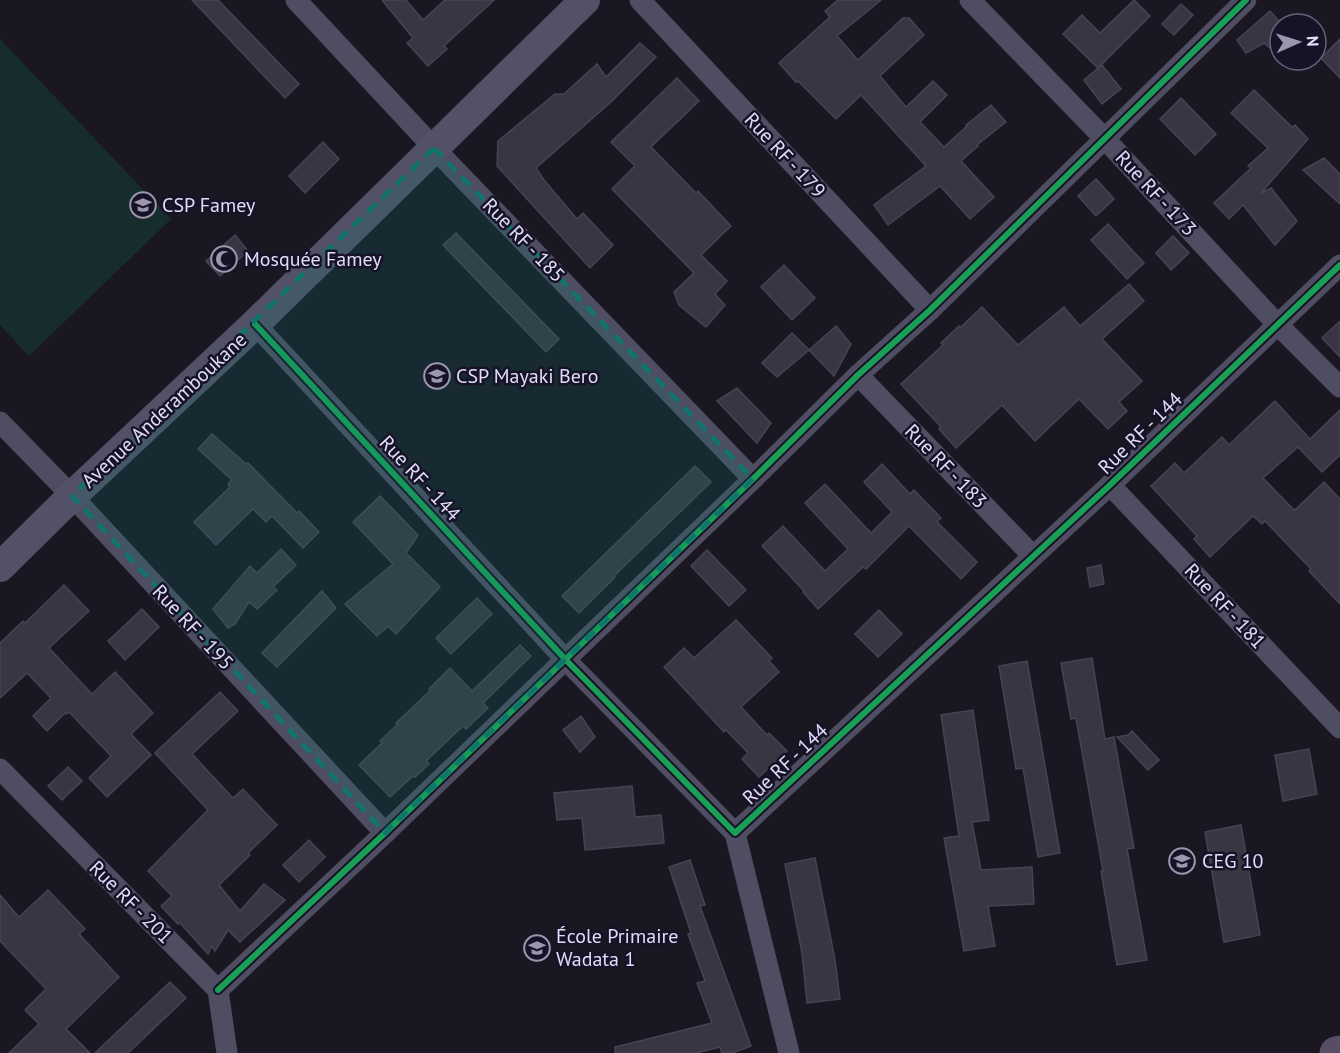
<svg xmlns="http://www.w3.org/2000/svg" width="1340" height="1053" font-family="'PT Sans',sans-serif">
	<rect width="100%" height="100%" fill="#1a1722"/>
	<!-- green -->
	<polygon fill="#172c2d" points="0,39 171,219 29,356 0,325"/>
	<!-- building -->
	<g fill="#393643" stroke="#474354" stroke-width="1.5">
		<polygon points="192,0 218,0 299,84 285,98"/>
		<polygon points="382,0 406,0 423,20 445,0 494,0 444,46 447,49 428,66 407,43 413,38"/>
		<polygon points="838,0 881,0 837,36 858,60 903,18 909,18 924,35 880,76 906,107 933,81 947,95 920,122 944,147 967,126 966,125 991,105 1006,122 977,145 978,146 961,161 994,197 970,219 940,186 888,225 874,205 926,166 861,95 836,119 798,81 796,82 779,63 830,17 825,11"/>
		<polygon points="1134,0 1150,16 1098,68 1102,65 1121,89 1102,104 1084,80 1098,68 1063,34 1082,15 1100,33"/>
		<polygon points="1181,4 1193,15 1174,35 1162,24"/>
		<polygon points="1270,11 1280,22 1280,57 1264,43 1246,53 1237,40"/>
		<polygon points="1340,39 1340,78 1321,58"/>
		<polygon points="640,43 656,57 612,101 536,168 544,180 577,219 583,213 613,245 590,268 497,166 498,141 555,94 564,94 597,64 606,77"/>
		<polygon points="677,78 699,101 651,147 696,193 698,191 731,226 701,255 727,281 715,294 725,305 706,327 679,305 674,292 694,273 612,189 635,166 611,142"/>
		<polygon points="1254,90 1292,127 1295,125 1308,139 1261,193 1271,188 1297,221 1275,245 1243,205 1229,219 1214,203 1251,168 1248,166 1268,148 1231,113"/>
		<polygon points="1181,98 1216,134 1195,155 1160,119"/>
		<polygon points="323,142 339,159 305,193 289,176"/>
		<polygon points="1324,158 1340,174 1340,204 1303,170"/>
		<polygon points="1096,179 1114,199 1096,216 1078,196"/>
		<polygon points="1108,224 1144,263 1127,279 1091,240"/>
		<polygon points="456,233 559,339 546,352 443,245"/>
		<polygon points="235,235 248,251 220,276 206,261"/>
		<polygon points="1173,236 1189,253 1171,270 1156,253"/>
		<polygon points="784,265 815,298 792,320 761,287"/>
		<polygon points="1129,284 1144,301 1102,339 1142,381 1119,402 1127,411 1108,429 1079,399 1035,441 1002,405 956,448 939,429 941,427 901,384 943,345 941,343 959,326 961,327 982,307 1018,345 1064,307 1080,326"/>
		<polygon points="1340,321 1340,357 1322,338"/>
		<polygon points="836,326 851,344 834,376 809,350"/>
		<polygon points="792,333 809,350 777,377 762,363"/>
		<polygon points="737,388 771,423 757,443 717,401"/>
		<polygon points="1275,401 1310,439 1340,410 1340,455 1322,472 1298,447 1263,478 1294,510 1296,509 1324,482 1340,499 1340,604 1309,571 1311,569 1265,521 1262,524 1253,516 1210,557 1194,539 1197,536 1151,486 1175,463 1184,473 1222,437 1229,445"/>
		<polygon points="212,434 246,464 248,463 297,513 299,511 319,532 303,548 272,516 266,522 253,509 216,545 194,522 230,487 228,484 232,480 198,449"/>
		<polygon points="882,464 910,494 914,490 941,518 937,522 977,562 961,579 909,526 866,569 863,567 818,609 803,592 804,591 762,546 783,526 825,571 848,549 805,503 825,484 871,533 892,512 864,482"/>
		<polygon points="695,466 711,482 614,576 615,577 579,613 562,596"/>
		<polygon points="380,496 418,535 406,553 440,587 396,634 388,626 377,636 345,604 393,564 353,522"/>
		<polygon points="281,549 296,565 273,587 277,590 257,609 249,602 235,624 228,628 213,609 250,566 257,573"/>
		<polygon points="707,550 746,590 729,606 691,566"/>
		<polygon points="1101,565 1104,584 1090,587 1087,568"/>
		<polygon points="64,585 89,611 49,648 92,694 115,672 153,713 131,734 151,755 107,797 89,778 111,756 69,712 66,714 65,713 47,731 33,716 51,698 27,673 0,698 0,643 23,621 25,623"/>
		<polygon points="322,591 336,608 277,667 262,653"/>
		<polygon points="477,598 492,614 451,654 436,638"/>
		<polygon points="142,609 159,627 125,660 108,641"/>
		<polygon points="879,610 902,634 878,657 855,634"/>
		<polygon points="736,620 772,658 769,661 779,672 741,707 767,735 769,733 787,751 759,777 742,759 748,753 726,730 724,732 664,667 684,648 694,658"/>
		<polygon points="520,645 531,656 483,703 488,708 466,729 463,726 426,761 429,764 415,777 413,776 390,797 359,765 382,743 380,741 398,724 396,723 430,691 429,689 450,668 472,691"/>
		<polygon points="1092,658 1105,739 1114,737 1134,848 1127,849 1147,960 1117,965 1101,871 1103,871 1076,718 1071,719 1061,663"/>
		<polygon points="1027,661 1060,853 1038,857 1023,768 1016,769 999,666"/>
		<polygon points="220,692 238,711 192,754 233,798 243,789 277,825 248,853 250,855 219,885 240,911 264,884 285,900 240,942 228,930 215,951 212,946 208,954 180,923 178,924 161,906 172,896 148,871 208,810 155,753"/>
		<polygon points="973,710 989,820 972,822 981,870 1032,867 1034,904 988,906 995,946 964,951 944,838 959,836 941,715"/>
		<polygon points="581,716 595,737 580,752 563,730"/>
		<polygon points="1132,731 1159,760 1148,770 1117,737 1128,735"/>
		<polygon points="1309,749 1317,794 1283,801 1275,755"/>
		<polygon points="68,767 82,781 62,800 48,786"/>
		<polygon points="632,786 635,817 661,815 664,843 585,850 582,818 557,820 554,793"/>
		<polygon points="1241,825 1260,935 1224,942 1205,832"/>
		<polygon points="309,840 325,857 299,882 283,865"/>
		<polygon points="815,858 835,960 840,999 807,1003 802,953 785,864"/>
		<polygon points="690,860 705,905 700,906 751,1046 732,1053 722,1053 720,1047 696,1053 615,1053 615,1047 712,1023 697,983 705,981 688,934 691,933 669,867"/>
		<polygon points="48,890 85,929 79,934 119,977 66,1029 90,1053 9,1053 39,1024 25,1010 46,989 0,941 0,895 19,917"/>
		<polygon points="170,982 186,998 128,1053 95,1053"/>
	</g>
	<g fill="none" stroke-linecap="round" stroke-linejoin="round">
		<!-- street -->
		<g stroke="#4f4d61" stroke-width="21">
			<polyline points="296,0 434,148 753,479"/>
			<polyline points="640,0 930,310"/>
			<polyline points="970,0 1104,138 1278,325 1340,387"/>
			<polyline points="255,324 565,659 735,833 1110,485 1340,265"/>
			<polyline points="858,375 1033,556"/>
			<polyline points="0,422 72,496 385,833"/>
			<polyline points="1110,485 1340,728"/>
			<polyline points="0,769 218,990 227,1053"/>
			<polyline points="735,833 789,1053"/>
			<polyline points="218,990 385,833 753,479 858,375 930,310 1246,0"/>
		</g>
		<!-- secondary -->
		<polyline stroke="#535167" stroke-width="30" points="0,567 72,496 255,324 585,0"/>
		<!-- primary -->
		<polyline stroke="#574e65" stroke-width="33" points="1336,1053 1340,1052"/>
		<!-- cycleway casing -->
		<g stroke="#171326" stroke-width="10">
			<g id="cycleway">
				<polyline points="255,324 565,659 735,833 1110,485 1340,265"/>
				<polyline points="218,990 385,833 753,479 858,375 930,310 1246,0"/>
			</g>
		</g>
		<!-- cycleway -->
		<use href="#cycleway" stroke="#1a9f57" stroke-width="6"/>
	</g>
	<!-- marked area -->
	<path fill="#0f766e" fill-opacity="0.2" stroke="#0f766e" stroke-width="4.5" stroke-dasharray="12 8" stroke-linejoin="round" d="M434 148 753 479 385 833 72 496Z"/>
	<!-- icons -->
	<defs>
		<g id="school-ring" transform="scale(1.35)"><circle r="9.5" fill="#171326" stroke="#9b97af" stroke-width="1.5"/><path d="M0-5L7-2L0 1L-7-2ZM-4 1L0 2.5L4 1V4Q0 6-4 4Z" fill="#9b97af"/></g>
		<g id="mosque-ring" transform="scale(1.35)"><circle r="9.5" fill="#171326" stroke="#9b97af" stroke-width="1.5"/><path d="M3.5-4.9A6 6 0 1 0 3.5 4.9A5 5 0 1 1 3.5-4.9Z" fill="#9b97af"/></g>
	</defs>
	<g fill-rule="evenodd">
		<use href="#school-ring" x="143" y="205"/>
		<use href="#mosque-ring" x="224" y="259"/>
		<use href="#school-ring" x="437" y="376"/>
		<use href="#school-ring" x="1182" y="861"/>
		<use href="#school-ring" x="537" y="948"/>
	</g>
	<g text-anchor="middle" stroke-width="5" stroke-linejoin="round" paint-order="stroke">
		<!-- street labels -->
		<g font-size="20" fill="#e0dcfb" stroke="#171326">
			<text transform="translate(785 155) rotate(47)" y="7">Rue RF - 179</text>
			<text transform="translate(1156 193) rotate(47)" y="7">Rue RF - 173</text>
			<text transform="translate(524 240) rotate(46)" y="7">Rue RF - 185</text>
			<text transform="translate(164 410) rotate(-43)" y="7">Avenue Anderamboukane</text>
			<text transform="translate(1140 433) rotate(-44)" y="7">Rue RF - 144</text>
			<text transform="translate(946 466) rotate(46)" y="7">Rue RF - 183</text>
			<text transform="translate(420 478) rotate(47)" y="7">Rue RF - 144</text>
			<text transform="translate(1225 606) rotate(47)" y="7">Rue RF - 181</text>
			<text transform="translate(193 627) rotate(47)" y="7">Rue RF - 195</text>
			<text transform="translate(785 764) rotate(-43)" y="7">Rue RF - 144</text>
			<text transform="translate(131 902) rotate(45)" y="7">Rue RF - 201</text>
		</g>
		<!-- poi labels -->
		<g font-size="20" fill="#e0dcfb" stroke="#171326" text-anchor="start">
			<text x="162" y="212">CSP Famey</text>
			<text x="244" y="266">Mosquée Famey</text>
			<text x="456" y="383">CSP Mayaki Bero</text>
			<text x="1202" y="868">CEG 10</text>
			<text x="556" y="943">École Primaire<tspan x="556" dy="23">Wadata 1</tspan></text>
		</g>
	</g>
	<!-- north arrow -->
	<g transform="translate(1298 42) rotate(87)"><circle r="28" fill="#171326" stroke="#67637b" stroke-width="1.5"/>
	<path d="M0-4.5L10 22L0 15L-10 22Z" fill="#9b97af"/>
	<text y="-9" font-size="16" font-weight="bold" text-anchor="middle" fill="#e0dcfb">N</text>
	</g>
</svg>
